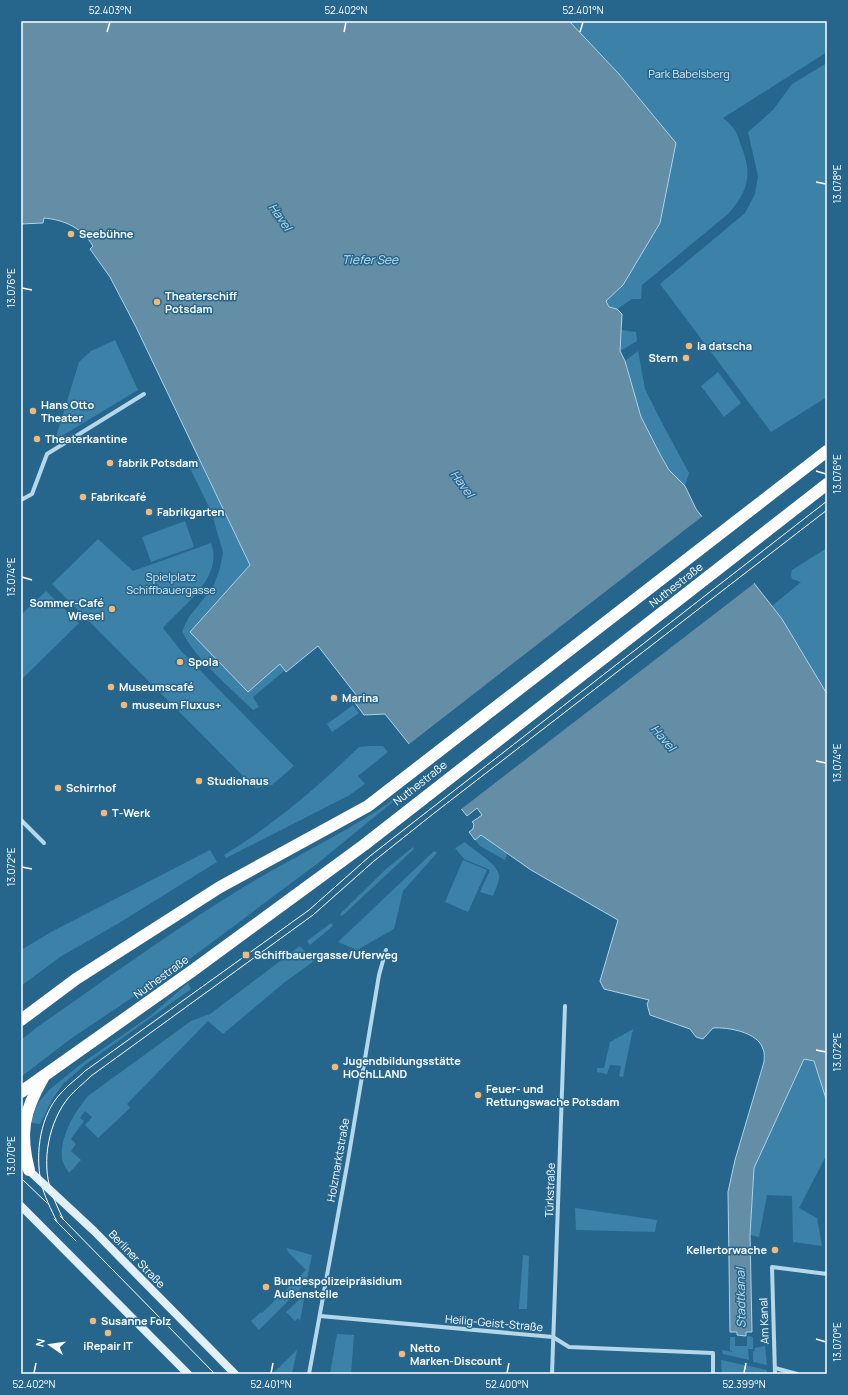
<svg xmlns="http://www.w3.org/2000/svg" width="848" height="1395" font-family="Manrope,sans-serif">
	<rect width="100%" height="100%" fill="#27668c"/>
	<!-- green -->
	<g fill="#3b81a8">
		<path d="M569 21H827V52L723 118C727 121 731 125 734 129 737 133 739 139 740 143 753 173 749 191 728 214L642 285 641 299H632L617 309 609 307 606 301 623 285 591 45Z"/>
		<polygon points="827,63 827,397 771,432 660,284 745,213 755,194 758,176 748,132 773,110 792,84"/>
		<polygon points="621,330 636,332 637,341 620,351"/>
		<polygon points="115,340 138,390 55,440 79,362 91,351"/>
		<polygon points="638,351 645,389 661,421 689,473 685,486 669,470 641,417 625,361"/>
		<polygon points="718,372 741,403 724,417 701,386"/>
		<path d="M199 459 250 565 280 664 284 671 253 697 259 707 253 710C232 689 194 658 182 631L189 617 213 587 220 568 223 552 211 511 188 464Z"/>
		<polygon points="185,521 194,547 151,562 142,537"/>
		<path d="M98 539 133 571 211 543C224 578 183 605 163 628L182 652 294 766 272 785 255 788 52 584Z"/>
		<polygon points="827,548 827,694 782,619 772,606 801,582 792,579 791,575 792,570"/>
		<polygon points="46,591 79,623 21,680 21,615"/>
		<polygon points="353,705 359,713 332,732 327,724"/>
		<path d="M370 746H383L388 752 358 776 365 784 348 796 226 858 224 855C275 824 316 788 359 747Z"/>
		<path d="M411 787 318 863 191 958 69 1040 21 1077V1040L36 1028C99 984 161 939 226 898 287 859 353 831 411 787Z"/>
		<polygon points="481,835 507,854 505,860 480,846 475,840"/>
		<path d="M465 842C474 851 497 863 499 875 500 881 495 890 493 896L480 892 490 870 464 859 455 848Z"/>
		<polygon points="413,847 414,849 342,916 340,914 386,869"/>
		<polygon points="210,850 217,862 119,923 60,957 21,986 21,950 53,931"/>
		<polygon points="434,851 437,853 403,891 394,929 357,950 338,942"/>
		<polygon points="463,860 487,870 468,912 445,902"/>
		<polygon points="331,923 333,926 310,945 307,941"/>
		<path d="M300 946 314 961 285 982 223 1034 208 1021 127 1104 130 1108 98 1138 85 1125 92 1117 85 1111 80 1118 84 1121 71 1139 76 1144 71 1151 81 1160 69 1173C67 1169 63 1164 62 1159 60 1136 74 1113 88 1096L191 1021 210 1014Z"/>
		<polygon points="188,983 191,989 86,1064 64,1083 53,1098 40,1124 30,1123 38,1103 49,1090 81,1064 150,1016"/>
		<polygon points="633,1029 623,1077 619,1076 621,1066 610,1065 607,1074 597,1072 597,1068 604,1068 610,1042"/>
		<polygon points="804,1059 814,1061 827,1102 827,1158 825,1158 799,1208 817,1218 822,1246 793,1242 792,1196 767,1195 759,1237 750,1235 754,1168"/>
		<polygon points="575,1208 657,1220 655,1232 576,1230"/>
		<polygon points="287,1248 312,1255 306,1283 259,1330 251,1321 261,1312 262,1313 306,1270 288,1252"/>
		<polygon points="523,1255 529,1256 527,1309 519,1309"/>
		<polygon points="305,1294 300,1321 298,1318 295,1321 286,1312"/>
		<polygon points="337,1334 354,1335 351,1374 330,1374"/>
		<polygon points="747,1336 753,1337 753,1349 748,1349 749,1360 723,1354 722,1350 733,1352 730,1350 730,1337 735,1337 735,1346 747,1346"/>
		<polygon points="765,1346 767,1365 753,1362 753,1351 755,1351 754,1348"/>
		<polygon points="297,1350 292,1374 272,1374"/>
		<polygon points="721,1360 767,1370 767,1374 722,1374"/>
	</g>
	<!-- water -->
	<path fill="#648da6" stroke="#aad4ea" d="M21 21H569L619 74 676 143 660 223 623 285 606 301 609 307 617 309 622 314 620 351 625 361 641 417 661 456 669 470 685 486 696 509 782 619 827 694V1102L814 1061 804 1059 754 1168 750 1235 752 1332H746V1336L737 1335V1332H730L728 1192 735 1160 764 1062C764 1058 765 1053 763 1049 758 1032 728 1027 713 1028L703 1039 696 1037 690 1029 650 1015 647 1004 649 1000 604 989 600 981 618 920 531 870 481 835 475 840 469 832 473 829 474 824 472 822 482 815 477 808 467 816 385 714 364 715 355 703 360 700 318 646 286 672 280 664 248 692 190 632 250 565 136 327 110 277 90 249 93 246C82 228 65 220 44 218L43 223 21 224Z"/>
	<!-- pier -->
	<polygon fill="#27668c" points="704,515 756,582 460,810 408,745"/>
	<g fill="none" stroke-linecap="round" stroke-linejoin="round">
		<!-- street -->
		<g stroke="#b5d7ea" stroke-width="4">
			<polyline points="21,500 32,494 47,454 144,394"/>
			<polyline points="21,820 44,843"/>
			<polyline points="320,1316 553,1337 569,1347 713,1353 713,1374"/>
			<polyline points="775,1368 797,1374"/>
			<polyline points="309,1374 348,1160 379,975 386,950"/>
			<polyline points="552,1374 565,1006"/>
			<polyline points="775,1374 772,1267 827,1274"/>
		</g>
		<!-- secondary -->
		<g stroke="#e0eff8" stroke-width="8">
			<polyline points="21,1163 94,1231 235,1374"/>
			<polyline points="21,1206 188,1374"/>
		</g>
		<!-- highway -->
		<g stroke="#fff" stroke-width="12">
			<polyline points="21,1020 76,979 220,887 368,806 827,451"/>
			<polyline points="21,1092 192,971 364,845 827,484"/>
			<path d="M29 1170C19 1133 24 1111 43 1078"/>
		</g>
		<!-- tram -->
		<g stroke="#fff" stroke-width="1">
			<polyline points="21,1178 47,1203"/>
			<polyline points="60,1216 215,1374"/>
			<polyline points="54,1219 76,1241"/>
			<path d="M63 1219C59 1210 54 1200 51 1191 41 1161 49 1121 69 1097 75 1090 84 1083 91 1076L313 915 374 861 433 814 827 510"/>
			<path d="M57 1222C51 1209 44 1196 41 1182 35 1153 40 1114 62 1092 69 1084 78 1078 85 1071L309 910 370 856 827 501"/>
		</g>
	</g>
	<!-- ticks -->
	<path fill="none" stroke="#fff" stroke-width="1.5" d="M107 32 110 22M344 32 346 22M580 32 583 22M816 182 826 184M22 288 32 290M816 471 826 474M22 577 32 580M816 761 826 763M22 867 32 869M816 1050 826 1052M22 1156 32 1158M816 1339 826 1342M34 1373 36 1363M271 1373 273 1363M507 1373 509 1363M744 1373 746 1363"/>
	<!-- markers -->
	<g fill="#f3b97b" stroke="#27668c" stroke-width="1.5">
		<circle cx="71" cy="234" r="4"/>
		<circle cx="157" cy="302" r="4"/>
		<circle cx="689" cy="346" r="4"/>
		<circle cx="686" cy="358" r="4"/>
		<circle cx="33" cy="411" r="4"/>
		<circle cx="37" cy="439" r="4"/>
		<circle cx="110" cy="463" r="4"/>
		<circle cx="83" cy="497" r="4"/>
		<circle cx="149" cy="512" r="4"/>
		<circle cx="112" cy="609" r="4"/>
		<circle cx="180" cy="662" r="4"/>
		<circle cx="111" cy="687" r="4"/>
		<circle cx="334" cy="698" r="4"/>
		<circle cx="124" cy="705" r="4"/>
		<circle cx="199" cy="781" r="4"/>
		<circle cx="58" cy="788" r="4"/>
		<circle cx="104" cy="813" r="4"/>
		<rect x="242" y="951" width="8" height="8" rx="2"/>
		<circle cx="335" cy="1067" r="4"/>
		<circle cx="478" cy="1095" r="4"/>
		<circle cx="775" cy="1250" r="4"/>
		<circle cx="266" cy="1287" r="4"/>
		<circle cx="93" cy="1321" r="4"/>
		<circle cx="108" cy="1333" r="4"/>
		<circle cx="402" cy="1354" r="4"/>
	</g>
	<g text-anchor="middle" stroke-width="3" stroke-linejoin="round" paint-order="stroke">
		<!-- park labels -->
		<g font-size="11" fill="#daedf8" stroke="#27668c">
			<text x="689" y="78">Park Babelsberg</text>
			<text x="171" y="581">Spielplatz<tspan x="171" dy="13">Schiffbauergasse</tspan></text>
		</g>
		<!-- poi labels -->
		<g font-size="11" font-weight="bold" fill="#fff" stroke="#27668c" text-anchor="start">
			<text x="79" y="238">Seebühne</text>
			<text x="165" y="300">Theaterschiff<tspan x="165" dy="13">Potsdam</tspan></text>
			<text x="697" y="350">la datscha</text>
			<text x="678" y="362" text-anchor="end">Stern</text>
			<text x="41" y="409">Hans Otto<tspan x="41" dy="13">Theater</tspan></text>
			<text x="45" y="443">Theaterkantine</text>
			<text x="118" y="467">fabrik Potsdam</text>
			<text x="91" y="501">Fabrikcafé</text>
			<text x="157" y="516">Fabrikgarten</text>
			<text x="104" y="607" text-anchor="end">Sommer-Café<tspan x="104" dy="13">Wiesel</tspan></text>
			<text x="188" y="666">Spola</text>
			<text x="119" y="691">Museumscafé</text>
			<text x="342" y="702">Marina</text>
			<text x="132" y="709">museum Fluxus+</text>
			<text x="207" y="785">Studiohaus</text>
			<text x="66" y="792">Schirrhof</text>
			<text x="112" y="817">T-Werk</text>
			<text x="254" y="959">Schiffbauergasse/Uferweg</text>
			<text x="343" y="1065">Jugendbildungsstätte<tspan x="343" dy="13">HOchLLAND</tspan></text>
			<text x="486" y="1093">Feuer- und<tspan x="486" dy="13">Rettungswache Potsdam</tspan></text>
			<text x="767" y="1254" text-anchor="end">Kellertorwache</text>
			<text x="274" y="1285">Bundespolizeipräsidium<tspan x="274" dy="13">Außenstelle</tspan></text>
			<text x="101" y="1325">Susanne Folz</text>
			<text x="108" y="1350" text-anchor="middle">iRepair IT</text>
			<text x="410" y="1352">Netto<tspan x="410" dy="13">Marken-Discount</tspan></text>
		</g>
		<!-- street labels -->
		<g font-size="11" fill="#fff" stroke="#27668c">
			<text transform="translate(676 585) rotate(-38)" y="4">Nuthestraße</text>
			<text transform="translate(420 783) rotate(-38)" y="4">Nuthestraße</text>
			<text transform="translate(161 977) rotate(-36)" y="4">Nuthestraße</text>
			<text transform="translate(338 1160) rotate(-80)" y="4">Holzmarktstraße</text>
			<text transform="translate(550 1190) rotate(-88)" y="4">Türkstraße</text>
			<text transform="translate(137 1259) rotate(46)" y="4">Berliner Straße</text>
			<text transform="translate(764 1321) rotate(-92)" y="4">Am Kanal</text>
			<text transform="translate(494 1323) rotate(5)" y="4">Heilig-Geist-Straße</text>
		</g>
		<!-- water labels -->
		<g font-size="12" font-style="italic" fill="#c1e0f1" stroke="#27668c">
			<text transform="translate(280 217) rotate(55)" y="4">Havel</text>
			<text x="370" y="264">Tiefer See</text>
			<text transform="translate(462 484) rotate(53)" y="4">Havel</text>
			<text transform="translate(663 738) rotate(49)" y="4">Havel</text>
			<text transform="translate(741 1298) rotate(-91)" y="4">Stadtkanal</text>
		</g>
	</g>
	<!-- border -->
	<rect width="848" height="1395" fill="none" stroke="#27668c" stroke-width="44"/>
	<!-- north arrow -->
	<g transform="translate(50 1345) rotate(283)" stroke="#27668c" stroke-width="3" paint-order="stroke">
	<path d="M0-3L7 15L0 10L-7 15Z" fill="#ffffff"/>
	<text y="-6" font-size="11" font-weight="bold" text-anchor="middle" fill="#ffffff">N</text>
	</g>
	<rect x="22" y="22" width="804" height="1351" fill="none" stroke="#fff" stroke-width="1.5"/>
	<g font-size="10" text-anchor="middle" fill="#fff">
		<text x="110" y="14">52.403°N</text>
		<text x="346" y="14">52.402°N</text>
		<text x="583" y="14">52.401°N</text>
		<text transform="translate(837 184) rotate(-90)" y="4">13.078°E</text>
		<text transform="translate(11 288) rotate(-90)" y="4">13.076°E</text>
		<text transform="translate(837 474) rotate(-90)" y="4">13.076°E</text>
		<text transform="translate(11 577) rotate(-90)" y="4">13.074°E</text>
		<text transform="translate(837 763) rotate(-90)" y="4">13.074°E</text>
		<text transform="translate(11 867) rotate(-90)" y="4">13.072°E</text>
		<text transform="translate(837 1052) rotate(-90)" y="4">13.072°E</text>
		<text transform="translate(11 1156) rotate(-90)" y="4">13.070°E</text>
		<text transform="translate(837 1342) rotate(-90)" y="4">13.070°E</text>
		<text x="34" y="1388">52.402°N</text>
		<text x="271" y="1388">52.401°N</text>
		<text x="507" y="1388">52.400°N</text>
		<text x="744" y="1388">52.399°N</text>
	</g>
</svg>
